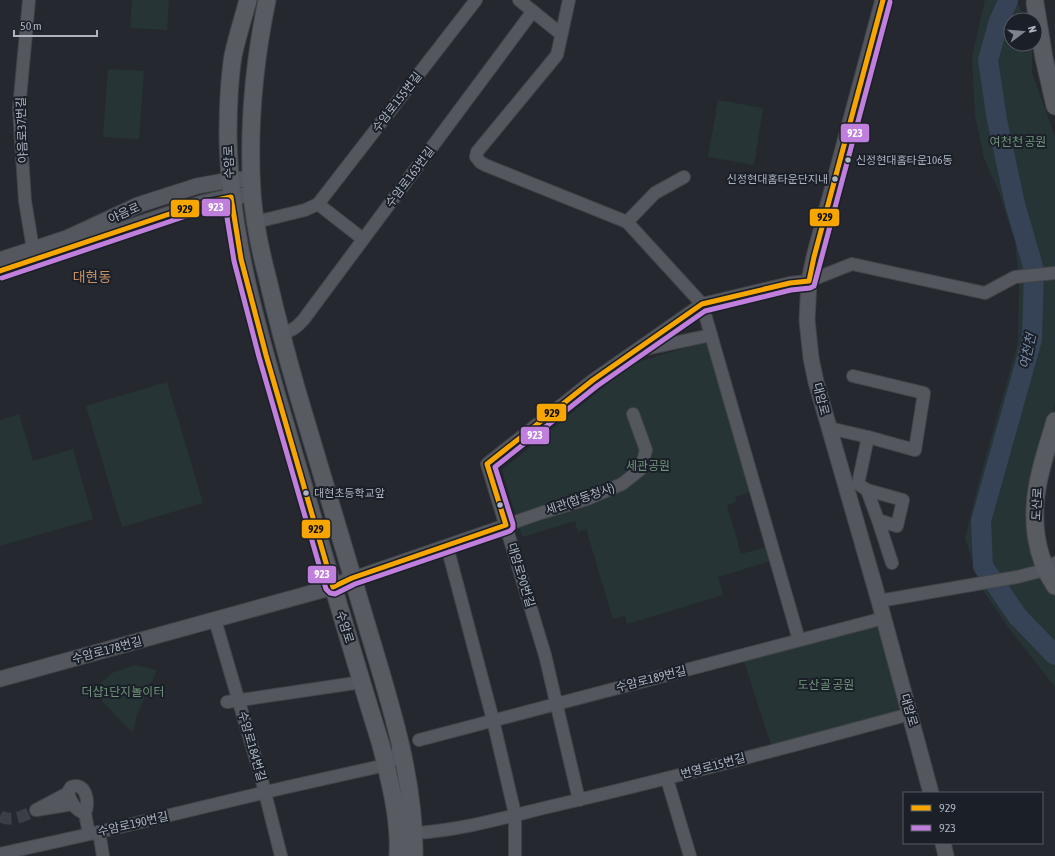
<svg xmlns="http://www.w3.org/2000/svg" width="1055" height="856" font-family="'Asap Condensed','Noto Sans KR',sans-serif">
	<rect width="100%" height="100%" fill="#25292f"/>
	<!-- green -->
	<g fill="#263435">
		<polygon points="132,0 169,0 167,30 130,28"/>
		<polygon points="985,0 1012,0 1017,3 1026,20 1011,20 1011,44 1032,44 1032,73 1055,137 1055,401 1030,527 1055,591 1055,687 1010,630 984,592 965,539 979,481 1018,342 1019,285 1015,242 999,192 984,158 975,116 972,57"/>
		<polygon points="108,69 144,71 139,139 103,137"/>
		<polygon points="718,100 763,108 754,165 708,157"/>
		<polygon points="709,341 754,491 735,497 736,502 727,505 741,554 769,546 774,560 718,577 723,595 627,624 625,616 613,619 586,529 578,532 575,521 522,537 502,470 633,363"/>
		<polygon points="167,382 203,503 122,527 86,406"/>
		<polygon points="19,414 33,461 73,449 93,519 0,546 0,420"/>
		<polygon points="884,618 910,714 773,751 742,655"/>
		<polygon points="135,665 157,670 136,717 133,733 92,691 112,673"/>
	</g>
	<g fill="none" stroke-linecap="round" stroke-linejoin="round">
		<!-- river -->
		<polyline stroke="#364356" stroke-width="20" points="1008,1 999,21 988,60 997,120 1015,204 1034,270 1032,339 981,521 983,566 1018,617 1055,655"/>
		<!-- minor-tunnel -->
		<path stroke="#3a3e45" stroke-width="12" stroke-dasharray="12 6" stroke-linecap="butt" d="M0 816C12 823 25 815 36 810"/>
		<!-- minor casing -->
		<g stroke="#42454a" stroke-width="14">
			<g id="minor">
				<polyline points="29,0 19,109 25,201 33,249 37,258"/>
				<polyline points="519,0 561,34"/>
				<polyline points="569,0 557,55 477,152 476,157 480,162 485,165 627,222 702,304 711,335 641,350"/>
				<polyline points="318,204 363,239"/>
				<polyline points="256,222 305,210 318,204 476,0"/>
				<polyline points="627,222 655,193 684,177"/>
				<path d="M281 334C292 331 297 327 304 319L533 11"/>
				<polyline points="711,335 799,640"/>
				<polyline points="853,376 924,393 915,450 868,437"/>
				<polyline points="829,428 868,437 858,484 867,490 903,500 897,526 878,520 892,563"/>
				<polyline points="867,490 878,520"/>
				<polyline points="447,546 493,720 515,814 515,856"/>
				<polyline points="352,578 541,513 587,499 622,484 641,469 646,450 633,414"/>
				<polyline points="879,601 1017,577 1045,570 1055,563"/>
				<polyline points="215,620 261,777 281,856"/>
				<polyline points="227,702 362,682"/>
				<polyline points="419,740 884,618"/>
				<polyline points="667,779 690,856"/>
				<polyline points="68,793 36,810 73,804"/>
				<polyline points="579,800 545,655 487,464 593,380 702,304 790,283 809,281 852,264 985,293 1015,277 1055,273"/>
				<path d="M85 813C75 811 70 800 68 792L71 787C86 781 90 803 85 813L89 834"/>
				<polyline points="99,832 103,856"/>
				<path d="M415 833C466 830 516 814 565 803 681 776 796 745 910 714"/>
				<path d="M0 854 99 832 283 788 386 765C395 760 398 754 399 744"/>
			</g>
		</g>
		<!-- tertiary casing -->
		<g stroke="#42454a" stroke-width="17">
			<g id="tertiary">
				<polyline points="883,0 814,257 809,281 807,320 811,358 816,382 879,601 931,793"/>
				<polyline points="61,250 202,203 219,199 252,194"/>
				<polyline points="0,260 67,238 138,205 197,186 230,180 252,179"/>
				<polyline points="0,271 26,262"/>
				<polyline points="0,679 333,587 352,578"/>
				<polyline points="943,843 946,856"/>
			</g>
		</g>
		<!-- secondary casing -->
		<g stroke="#42454a" stroke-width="19">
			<g id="secondary">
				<path d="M248 0C243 19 237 37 233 56 229 82 228 110 228 137 230 250 266 357 297 464 325 558 352 652 381 745 390 782 400 818 398 856"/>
				<path d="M267 0C254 63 248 129 252 193 254 221 260 249 267 276 276 314 286 353 297 391 319 467 342 543 365 619 388 697 415 775 414 856"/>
				<polyline points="1035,3 1044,58 1055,106"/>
				<path d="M1055 421C1049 442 1042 462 1038 483 1031 519 1035 556 1055 586"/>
			</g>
		</g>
		<!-- minor -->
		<use href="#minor" stroke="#54575e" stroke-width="12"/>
		<!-- tertiary -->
		<use href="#tertiary" stroke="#54575e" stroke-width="15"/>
		<!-- secondary -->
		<use href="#secondary" stroke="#585c62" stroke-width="17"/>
		<!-- bus-1 casing -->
		<g stroke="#1a1f28" stroke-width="8">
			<polyline id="bus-1" points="0,271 202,203 231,197 241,259 266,355 333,587 352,578 506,525 487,464 593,380 702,304 790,283 809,281 814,257 883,0"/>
		</g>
		<!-- bus-2 casing -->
		<g stroke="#1a1f28" stroke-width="8">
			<polyline id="bus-2" points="2,278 204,210 225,205 234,261 259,357 326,589 330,593 335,594 355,584 510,531 513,528 513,524 495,467 597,386 705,311 791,290 810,288 814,286 890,2"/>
		</g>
		<!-- bus-1 -->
		<use href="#bus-1" stroke="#f7a600" stroke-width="5"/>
		<!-- bus-2 -->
		<use href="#bus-2" stroke="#c07fdc" stroke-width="5"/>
	</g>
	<!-- markers -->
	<g fill="#aeb5c1" stroke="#1a1f28" stroke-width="1.5">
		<circle cx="848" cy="160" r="3.5"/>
		<circle cx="835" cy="179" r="3.5"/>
		<circle cx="306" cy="493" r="3.5"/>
		<circle cx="500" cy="505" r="3.5"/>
	</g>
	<g text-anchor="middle" stroke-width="4" stroke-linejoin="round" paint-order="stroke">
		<!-- bus labels -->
		<g font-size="11" fill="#aeb5c1" stroke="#1a1f28" text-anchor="start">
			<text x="856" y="164">신정현대홈타운106동</text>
			<text x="828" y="183" text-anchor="end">신정현대홈타운단지내</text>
			<text x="314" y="497">대현초등학교앞</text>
		</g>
		<!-- street labels -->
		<g font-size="12" fill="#aeb5c1" stroke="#1a1f28">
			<text transform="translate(397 102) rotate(-52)" y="4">수암로155번길</text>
			<text transform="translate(22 130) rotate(-92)" y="4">야음로37번길</text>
			<text transform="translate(229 162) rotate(-92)" y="4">수암로</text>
			<text transform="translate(410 177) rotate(-53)" y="4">수암로163번길</text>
			<text transform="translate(124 213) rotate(-24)" y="4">야음로</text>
			<text transform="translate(821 399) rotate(76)" y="4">대암로</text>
			<text transform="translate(580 499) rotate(-19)" y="4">세관(합동청사)</text>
			<text transform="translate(1037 504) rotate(-87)" y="4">도산로</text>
			<text transform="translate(521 575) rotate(73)" y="4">대암로90번길</text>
			<text transform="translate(345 627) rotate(73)" y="4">수암로</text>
			<text transform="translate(107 650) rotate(-15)" y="4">수암로178번길</text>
			<text transform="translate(651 679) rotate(-14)" y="4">수암로189번길</text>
			<text transform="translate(909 710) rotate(74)" y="4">대암로</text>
			<text transform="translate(252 746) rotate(74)" y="4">수암로184번길</text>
			<text transform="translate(713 766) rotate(-15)" y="4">번영로15번길</text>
			<text transform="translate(133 824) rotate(-13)" y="4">수암로190번길</text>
		</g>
		<!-- park labels -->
		<g font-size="12" fill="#709479" stroke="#1a1f28">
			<text x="1018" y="146">여천천 공원</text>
			<text x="648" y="470">세관공원</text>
			<text x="826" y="689">도산골 공원</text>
			<text x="123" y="696">더샵1단지놀이터</text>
		</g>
		<!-- water labels -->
		<g font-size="13" font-style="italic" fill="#798ca6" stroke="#1a1f28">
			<text transform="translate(1027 351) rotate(-78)" y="5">여천천</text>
		</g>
		<!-- quarter labels -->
		<g font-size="14" fill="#c59064" stroke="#1a1f28">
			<text x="92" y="282">대현동</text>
		</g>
	</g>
	<g stroke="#1a1f28" stroke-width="1.5">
		<rect x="840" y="123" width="30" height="20" rx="4" fill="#c07fdc"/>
		<rect x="201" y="198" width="30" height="19" rx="4" fill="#c07fdc"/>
		<rect x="170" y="199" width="30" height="19" rx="4" fill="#f7a600"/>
		<rect x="809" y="208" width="31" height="19" rx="4" fill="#f7a600"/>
		<rect x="536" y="403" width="31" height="19" rx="4" fill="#f7a600"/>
		<rect x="520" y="426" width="30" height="19" rx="4" fill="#c07fdc"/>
		<rect x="301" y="519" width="30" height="20" rx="4" fill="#f7a600"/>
		<rect x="307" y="565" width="30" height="19" rx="4" fill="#c07fdc"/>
	</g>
	<g font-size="11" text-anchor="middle" font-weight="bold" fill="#fff">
		<text x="855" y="137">923</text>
		<text x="216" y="211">923</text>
		<text x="535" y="439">923</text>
		<text x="322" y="578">923</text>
	</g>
	<g font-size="11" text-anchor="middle" font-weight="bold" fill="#111">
		<text x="185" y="213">929</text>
		<text x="825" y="221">929</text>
		<text x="552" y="417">929</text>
		<text x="316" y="533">929</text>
	</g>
	<!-- legend -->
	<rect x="903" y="792" width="140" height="52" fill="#1a1f28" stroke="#555b65"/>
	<rect x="911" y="805" width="20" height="6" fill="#f7a600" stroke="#555b65"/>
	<text x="939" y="812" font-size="12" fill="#aeb5c1">929</text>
	<rect x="911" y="825" width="20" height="6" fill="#c07fdc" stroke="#555b65"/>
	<text x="939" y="832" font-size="12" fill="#aeb5c1">923</text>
	<!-- north arrow -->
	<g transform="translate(1023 32) rotate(74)"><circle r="19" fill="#1a1f28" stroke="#555b65"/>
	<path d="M0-3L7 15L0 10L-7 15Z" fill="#7e848e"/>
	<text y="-6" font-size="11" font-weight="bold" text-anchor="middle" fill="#aeb5c1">N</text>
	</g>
	<!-- scale -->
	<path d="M14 30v6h83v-6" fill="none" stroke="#aeb5c1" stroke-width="2"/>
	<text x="20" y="30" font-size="12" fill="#aeb5c1" stroke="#1a1f28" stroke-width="3" paint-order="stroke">50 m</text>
</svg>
